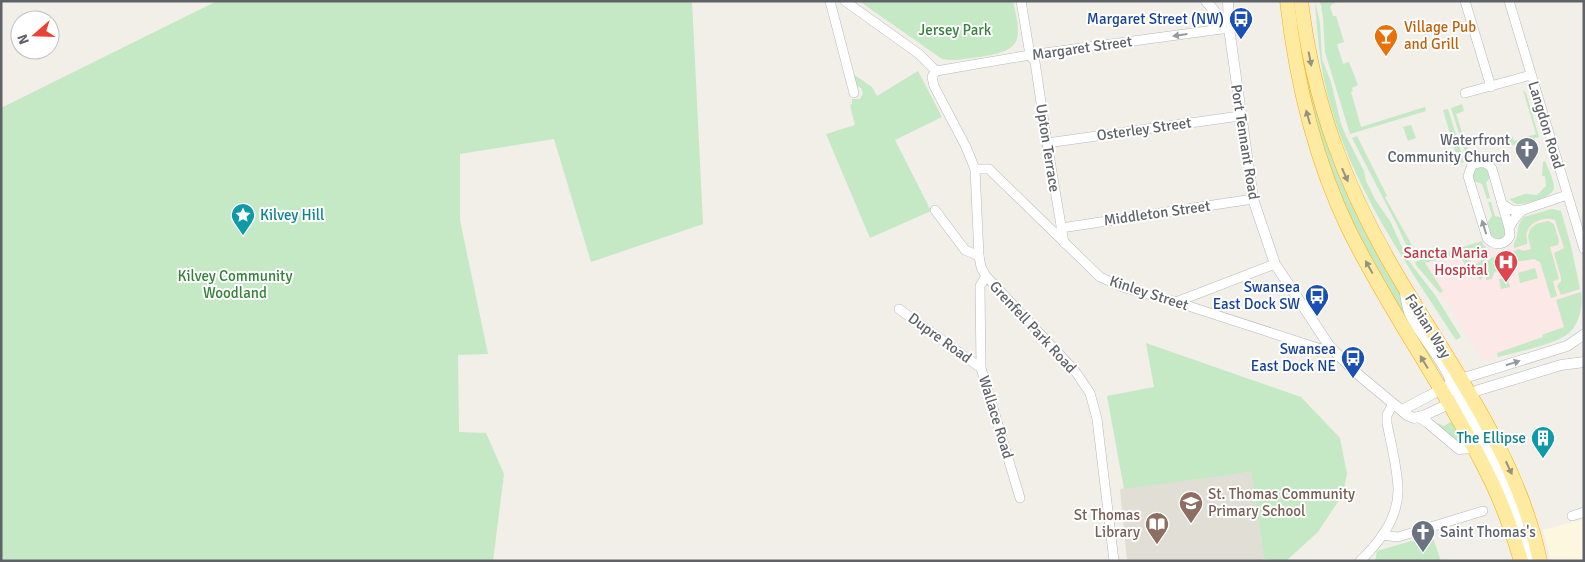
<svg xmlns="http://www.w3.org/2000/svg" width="1585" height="562" font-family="Signika,sans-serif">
	<rect width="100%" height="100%" fill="#f1efe8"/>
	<!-- commercial -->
	<polygon fill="#fef7e0" points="1584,519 1584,561 1551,561 1543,530"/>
	<!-- education -->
	<polygon fill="#e1ded6" points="1251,472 1264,559 1259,561 1127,561 1120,489"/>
	<!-- medical -->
	<polygon fill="#fce8e6" points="1552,209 1561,211 1579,280 1582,305 1577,322 1569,333 1558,339 1487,361 1486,358 1482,359 1420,261 1482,241 1490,248 1496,250 1505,250 1514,243 1517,237 1518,224 1524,217"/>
	<!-- green -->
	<g fill="#c5e8c5">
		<polygon points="217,1 692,1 703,224 591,262 554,139 460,154 460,220 488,354 458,355 459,432 486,433 504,474 493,561 1,561 1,108"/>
		<path d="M859 1H1013C1022 41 1023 50 980 57 967 58 955 62 942 59Z"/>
		<polygon points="1291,1 1295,1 1312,97 1331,155 1340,178 1398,287 1406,313 1434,357 1428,361 1356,234 1316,132"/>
		<path d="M1315 1 1320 23 1322 59 1331 82 1341 124 1346 136 1364 171 1366 181 1376 201 1390 221 1408 260 1435 295 1461 337 1456 340C1404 260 1346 179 1325 84 1319 57 1317 29 1315 1Z"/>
		<polygon points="1319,1 1342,1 1332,4 1330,7 1333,16 1336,16 1344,42 1337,44 1343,64 1349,62 1358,85 1352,88 1353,91 1351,92 1361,127 1425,107 1426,111 1350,134 1325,52 1323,18 1321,5"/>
		<polygon points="918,71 942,117 895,140 931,211 870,238 826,134 855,125 850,105 852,104 852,99 860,99 863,93 861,88 856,85 853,74 872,87 877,96"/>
		<polygon points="1523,90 1526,93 1539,137 1510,146 1506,138 1512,136 1514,141 1536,134"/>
		<polygon points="1462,104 1464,111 1456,114 1470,157 1467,158 1451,108"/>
		<polygon points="1448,109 1464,162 1459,164 1443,110"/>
		<polygon points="1411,125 1416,138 1408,141 1403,127"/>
		<polygon points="1357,136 1387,196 1385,197 1419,258 1413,260 1397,225 1352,138"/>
		<path d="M1545 161C1548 169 1554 179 1554 188 1553 197 1528 204 1520 204 1515 204 1512 202 1510 199L1525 194 1537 195 1546 186 1545 176H1542L1543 162Z"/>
		<polygon points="1482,167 1487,170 1490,177 1486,183 1490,198 1487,199 1482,184 1474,181 1472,175 1475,169"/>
		<polygon points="1488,202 1491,202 1495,216 1503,218 1506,234 1502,239 1498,240 1491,235 1487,223 1492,216"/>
		<path d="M1552 209 1561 211 1571 246 1580 289 1561 295 1557 286 1561 281V278L1554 253 1564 248 1555 220C1545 216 1530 221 1527 232 1525 236 1528 239 1527 244L1514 248C1513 242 1516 241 1517 236 1519 227 1517 224 1524 217Z"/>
		<polygon points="1548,221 1554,224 1559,241 1558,245 1550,247 1559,279 1553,281 1557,296 1551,298 1540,262 1534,259 1516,262 1511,253 1519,249 1523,251 1531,249 1528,237 1530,229 1536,224"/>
		<polygon points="1482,241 1484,246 1486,246 1483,252 1465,264 1458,254 1425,263 1443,291 1440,293 1416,265 1415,262"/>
		<polygon points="1499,255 1503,258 1504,266 1494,273 1492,279 1486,280 1487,262 1491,258"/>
		<polygon points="1485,258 1483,277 1480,280 1475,271 1470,273 1468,270"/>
		<polygon points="1535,268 1538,278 1520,283 1518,273"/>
		<polygon points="1507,277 1510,287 1501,289 1499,279"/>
		<path d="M1581 292C1583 305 1580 323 1569 333 1557 344 1516 352 1498 357L1497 353 1543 337 1542 335 1564 327 1556 300Z"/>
		<polygon points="1146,343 1301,397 1340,438 1347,474 1343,494 1318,532 1286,561 1264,559 1251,472 1124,489 1107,396 1154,387"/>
		<polygon points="1432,421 1444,426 1452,421 1465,442 1462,447"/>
		<polygon points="1432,535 1441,561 1375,561 1377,551"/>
	</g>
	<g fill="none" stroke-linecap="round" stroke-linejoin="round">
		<!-- minor casing -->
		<g stroke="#b5b8bc" stroke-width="10">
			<g id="minor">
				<polyline points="830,1 854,93"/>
				<polyline points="845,1 919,54 936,71"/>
				<polyline points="1021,1 1030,55 1035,62 1047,143 1064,243"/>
				<polyline points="1465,1 1491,87"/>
				<polyline points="1509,1 1584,249"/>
				<polyline points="936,71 932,77 934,86 966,147 975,169 979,256 981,267 986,276 1075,371 1090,393 1097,419 1114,561"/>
				<polyline points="936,71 1030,55 1229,28"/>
				<polyline points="1465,93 1531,75"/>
				<polyline points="1047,143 1240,116"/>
				<polyline points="975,169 989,169 1100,277 1125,288 1176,302 1321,349 1330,347"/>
				<polyline points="1502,204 1512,210 1523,210 1567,195"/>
				<polyline points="935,210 965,250 979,256"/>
				<polyline points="1061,228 1253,199"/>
				<path d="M1509 228 1492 169C1487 161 1480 162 1472 165L1468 176 1487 238C1495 247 1505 245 1510 236L1509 228 1515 218 1523 210"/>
				<polyline points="986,276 980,286 981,368 1020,498"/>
				<polyline points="1176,302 1275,264"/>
				<polyline points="899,309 981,368"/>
				<polyline points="1572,516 1584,512"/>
				<polyline points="1382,535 1398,537 1483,511"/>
				<path d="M1360 561C1380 542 1399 516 1398 488 1397 466 1391 444 1387 423V415L1393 404"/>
			</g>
		</g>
		<!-- tertiary casing -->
		<g stroke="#b5b8bc" stroke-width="11">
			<g id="tertiary">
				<polyline points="1206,1 1229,28"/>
				<polyline points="1228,1 1229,28 1253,199 1275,264 1330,347 1360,376 1407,415 1414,418 1423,416 1479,390 1561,365 1584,362"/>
				<path d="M1405 293C1406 299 1407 306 1409 312 1418 335 1451 367 1453 391"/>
				<polyline points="1461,379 1458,385 1460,398 1495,465 1510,498 1524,536 1529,561"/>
				<polyline points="1402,410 1461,379 1567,346 1583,335"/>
				<polyline points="1419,417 1428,423 1459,449 1474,448"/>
			</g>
		</g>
		<!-- trunk casing -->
		<g stroke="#f9ab00" stroke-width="15">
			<g id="trunk">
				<path d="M1287 1C1296 80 1314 158 1349 230 1392 317 1450 395 1492 483 1504 508 1513 534 1521 561"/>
				<path d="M1301 1C1313 100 1343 182 1393 268 1448 363 1517 451 1540 561"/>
			</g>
		</g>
		<!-- minor -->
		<use href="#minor" stroke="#fff" stroke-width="9"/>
		<!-- tertiary -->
		<use href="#tertiary" stroke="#fff" stroke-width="10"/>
		<!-- trunk -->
		<use href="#trunk" stroke="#feeaa1" stroke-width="14"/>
	</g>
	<!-- one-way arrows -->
	<defs><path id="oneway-solid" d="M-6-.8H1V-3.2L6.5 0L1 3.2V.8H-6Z" transform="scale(1.25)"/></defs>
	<g fill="#979a9d">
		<use href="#oneway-solid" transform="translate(1180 35) rotate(172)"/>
		<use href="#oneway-solid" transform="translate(1484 227) rotate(-107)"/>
		<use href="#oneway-solid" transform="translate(1513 363) rotate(-17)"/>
	</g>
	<g fill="#97927c">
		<use href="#oneway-solid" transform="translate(1310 59) rotate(79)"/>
		<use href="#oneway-solid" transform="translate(1308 117) rotate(-106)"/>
		<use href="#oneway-solid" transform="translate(1345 175) rotate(66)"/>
		<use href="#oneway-solid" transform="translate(1369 267) rotate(-119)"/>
		<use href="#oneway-solid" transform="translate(1424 362) rotate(-121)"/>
		<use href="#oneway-solid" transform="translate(1509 468) rotate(65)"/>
	</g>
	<!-- icons -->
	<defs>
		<g id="bus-pin" transform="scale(1.25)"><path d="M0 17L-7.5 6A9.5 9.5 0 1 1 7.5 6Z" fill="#1a4fb4" stroke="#fff"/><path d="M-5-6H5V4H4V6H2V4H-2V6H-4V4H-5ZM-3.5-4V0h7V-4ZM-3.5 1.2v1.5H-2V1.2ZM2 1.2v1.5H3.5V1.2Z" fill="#fff"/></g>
		<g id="bar-pin" transform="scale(1.25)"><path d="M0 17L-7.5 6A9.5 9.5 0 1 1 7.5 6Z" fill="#e8710a" stroke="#fff"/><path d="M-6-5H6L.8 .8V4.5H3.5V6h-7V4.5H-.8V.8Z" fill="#fff"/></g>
		<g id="church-pin" transform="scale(1.25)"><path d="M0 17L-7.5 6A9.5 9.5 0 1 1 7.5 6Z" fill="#6b7280" stroke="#fff"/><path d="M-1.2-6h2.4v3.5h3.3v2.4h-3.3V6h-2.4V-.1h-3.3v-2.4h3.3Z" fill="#fff"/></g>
		<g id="sight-pin" transform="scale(1.25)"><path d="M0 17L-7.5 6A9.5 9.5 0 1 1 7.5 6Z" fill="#0f9aa8" stroke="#fff"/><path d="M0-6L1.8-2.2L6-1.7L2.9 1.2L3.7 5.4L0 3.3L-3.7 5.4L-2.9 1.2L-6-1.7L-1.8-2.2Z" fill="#fff"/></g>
		<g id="hospital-pin" transform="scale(1.25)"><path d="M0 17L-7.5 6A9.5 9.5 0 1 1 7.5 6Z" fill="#e0444e" stroke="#fff"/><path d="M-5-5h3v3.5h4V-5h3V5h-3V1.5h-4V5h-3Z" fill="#fff"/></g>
		<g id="building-pin" transform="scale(1.25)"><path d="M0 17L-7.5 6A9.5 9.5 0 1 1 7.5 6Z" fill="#0f9aa8" stroke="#fff"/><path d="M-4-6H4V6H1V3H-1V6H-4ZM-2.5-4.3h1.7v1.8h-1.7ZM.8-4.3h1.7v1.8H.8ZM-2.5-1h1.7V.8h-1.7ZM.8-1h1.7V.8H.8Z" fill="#fff"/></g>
		<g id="school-pin" transform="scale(1.25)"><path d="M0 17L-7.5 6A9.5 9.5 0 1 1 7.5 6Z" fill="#8d6e63" stroke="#fff"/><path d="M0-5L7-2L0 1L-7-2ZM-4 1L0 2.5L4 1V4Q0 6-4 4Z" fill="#fff"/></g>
		<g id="library-pin" transform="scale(1.25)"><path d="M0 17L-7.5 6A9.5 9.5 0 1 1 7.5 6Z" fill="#8d6e63" stroke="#fff"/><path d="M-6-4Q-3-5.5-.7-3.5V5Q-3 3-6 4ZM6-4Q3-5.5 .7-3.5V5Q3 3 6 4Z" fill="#fff"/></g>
	</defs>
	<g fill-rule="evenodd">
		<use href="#bus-pin" x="1241" y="19"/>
		<use href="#bar-pin" x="1386" y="36"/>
		<use href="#church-pin" x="1527" y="149"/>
		<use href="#sight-pin" x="243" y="215"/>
		<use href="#hospital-pin" x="1506" y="262"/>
		<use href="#bus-pin" x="1317" y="296"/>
		<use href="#bus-pin" x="1353" y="358"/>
		<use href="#building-pin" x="1543" y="438"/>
		<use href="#school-pin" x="1191" y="503"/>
		<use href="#library-pin" x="1157" y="524"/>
		<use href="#church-pin" x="1423" y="532"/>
	</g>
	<g text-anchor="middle" stroke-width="4" stroke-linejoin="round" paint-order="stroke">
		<!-- transit labels -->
		<g font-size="15" fill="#164399" stroke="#fff" text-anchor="end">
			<text x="1224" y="24">Margaret Street (NW)</text>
			<text x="1300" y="292">Swansea<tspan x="1300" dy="17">East Dock SW</tspan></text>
			<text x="1336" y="354">Swansea<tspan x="1336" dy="17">East Dock NE</tspan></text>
		</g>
		<!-- food labels -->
		<g font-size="15" fill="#c56008" stroke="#fff" text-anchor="start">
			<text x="1404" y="32">Village Pub<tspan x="1404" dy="17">and Grill</tspan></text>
		</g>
		<!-- park labels -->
		<g font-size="15" fill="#348238" stroke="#fff">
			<text x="955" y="35">Jersey Park</text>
			<text x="235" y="281">Kilvey Community<tspan x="235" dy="17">Woodland</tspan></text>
		</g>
		<!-- street labels -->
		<g font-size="15" fill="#5f6368" stroke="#fff">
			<text transform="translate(1082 48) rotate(-8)" y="5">Margaret Street</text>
			<text transform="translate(1546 125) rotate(73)" y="5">Langdon Road</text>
			<text transform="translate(1144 129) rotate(-8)" y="5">Osterley Street</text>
			<text transform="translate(1245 142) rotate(81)" y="5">Port Tennant Road</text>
			<text transform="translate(1048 148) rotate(81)" y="5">Upton Terrace</text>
			<text transform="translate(1157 213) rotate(-8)" y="5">Middleton Street</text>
			<text transform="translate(1149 293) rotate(18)" y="5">Kinley Street</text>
			<text transform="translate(1428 326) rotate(58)" y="5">Fabian Way</text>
			<text transform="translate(1033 327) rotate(47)" y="5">Grenfell Park Road</text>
			<text transform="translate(940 338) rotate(36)" y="5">Dupre Road</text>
			<text transform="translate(996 417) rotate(73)" y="5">Wallace Road</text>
		</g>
		<!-- worship labels -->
		<g font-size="15" fill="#5b616d" stroke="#fff" text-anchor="end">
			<text x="1510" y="145">Waterfront<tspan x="1510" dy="17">Community Church</tspan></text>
			<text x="1440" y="537" text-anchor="start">Saint Thomas's</text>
		</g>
		<!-- culture labels -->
		<g font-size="15" fill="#0d838f" stroke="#fff" text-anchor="start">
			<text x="260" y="220">Kilvey Hill</text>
			<text x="1526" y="443" text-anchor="end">The Ellipse</text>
		</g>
		<!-- health labels -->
		<g font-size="15" fill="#be3a42" stroke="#fff" text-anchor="end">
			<text x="1488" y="258">Sancta Maria<tspan x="1488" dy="17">Hospital</tspan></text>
		</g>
		<!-- education labels -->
		<g font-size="15" fill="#785e54" stroke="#fff" text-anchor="start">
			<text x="1208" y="499">St. Thomas Community<tspan x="1208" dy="17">Primary School</tspan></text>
			<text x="1140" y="520" text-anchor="end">St Thomas<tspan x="1140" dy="17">Library</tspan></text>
		</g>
	</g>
	<!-- border -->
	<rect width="1585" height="562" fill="none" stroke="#5f6368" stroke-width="5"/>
	<!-- north arrow -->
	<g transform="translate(35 35) rotate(250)"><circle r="24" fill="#ffffff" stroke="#bfc1c3"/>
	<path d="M0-4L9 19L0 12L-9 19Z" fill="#ea4335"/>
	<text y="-8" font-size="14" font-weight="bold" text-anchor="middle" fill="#5f6368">N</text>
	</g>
</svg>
